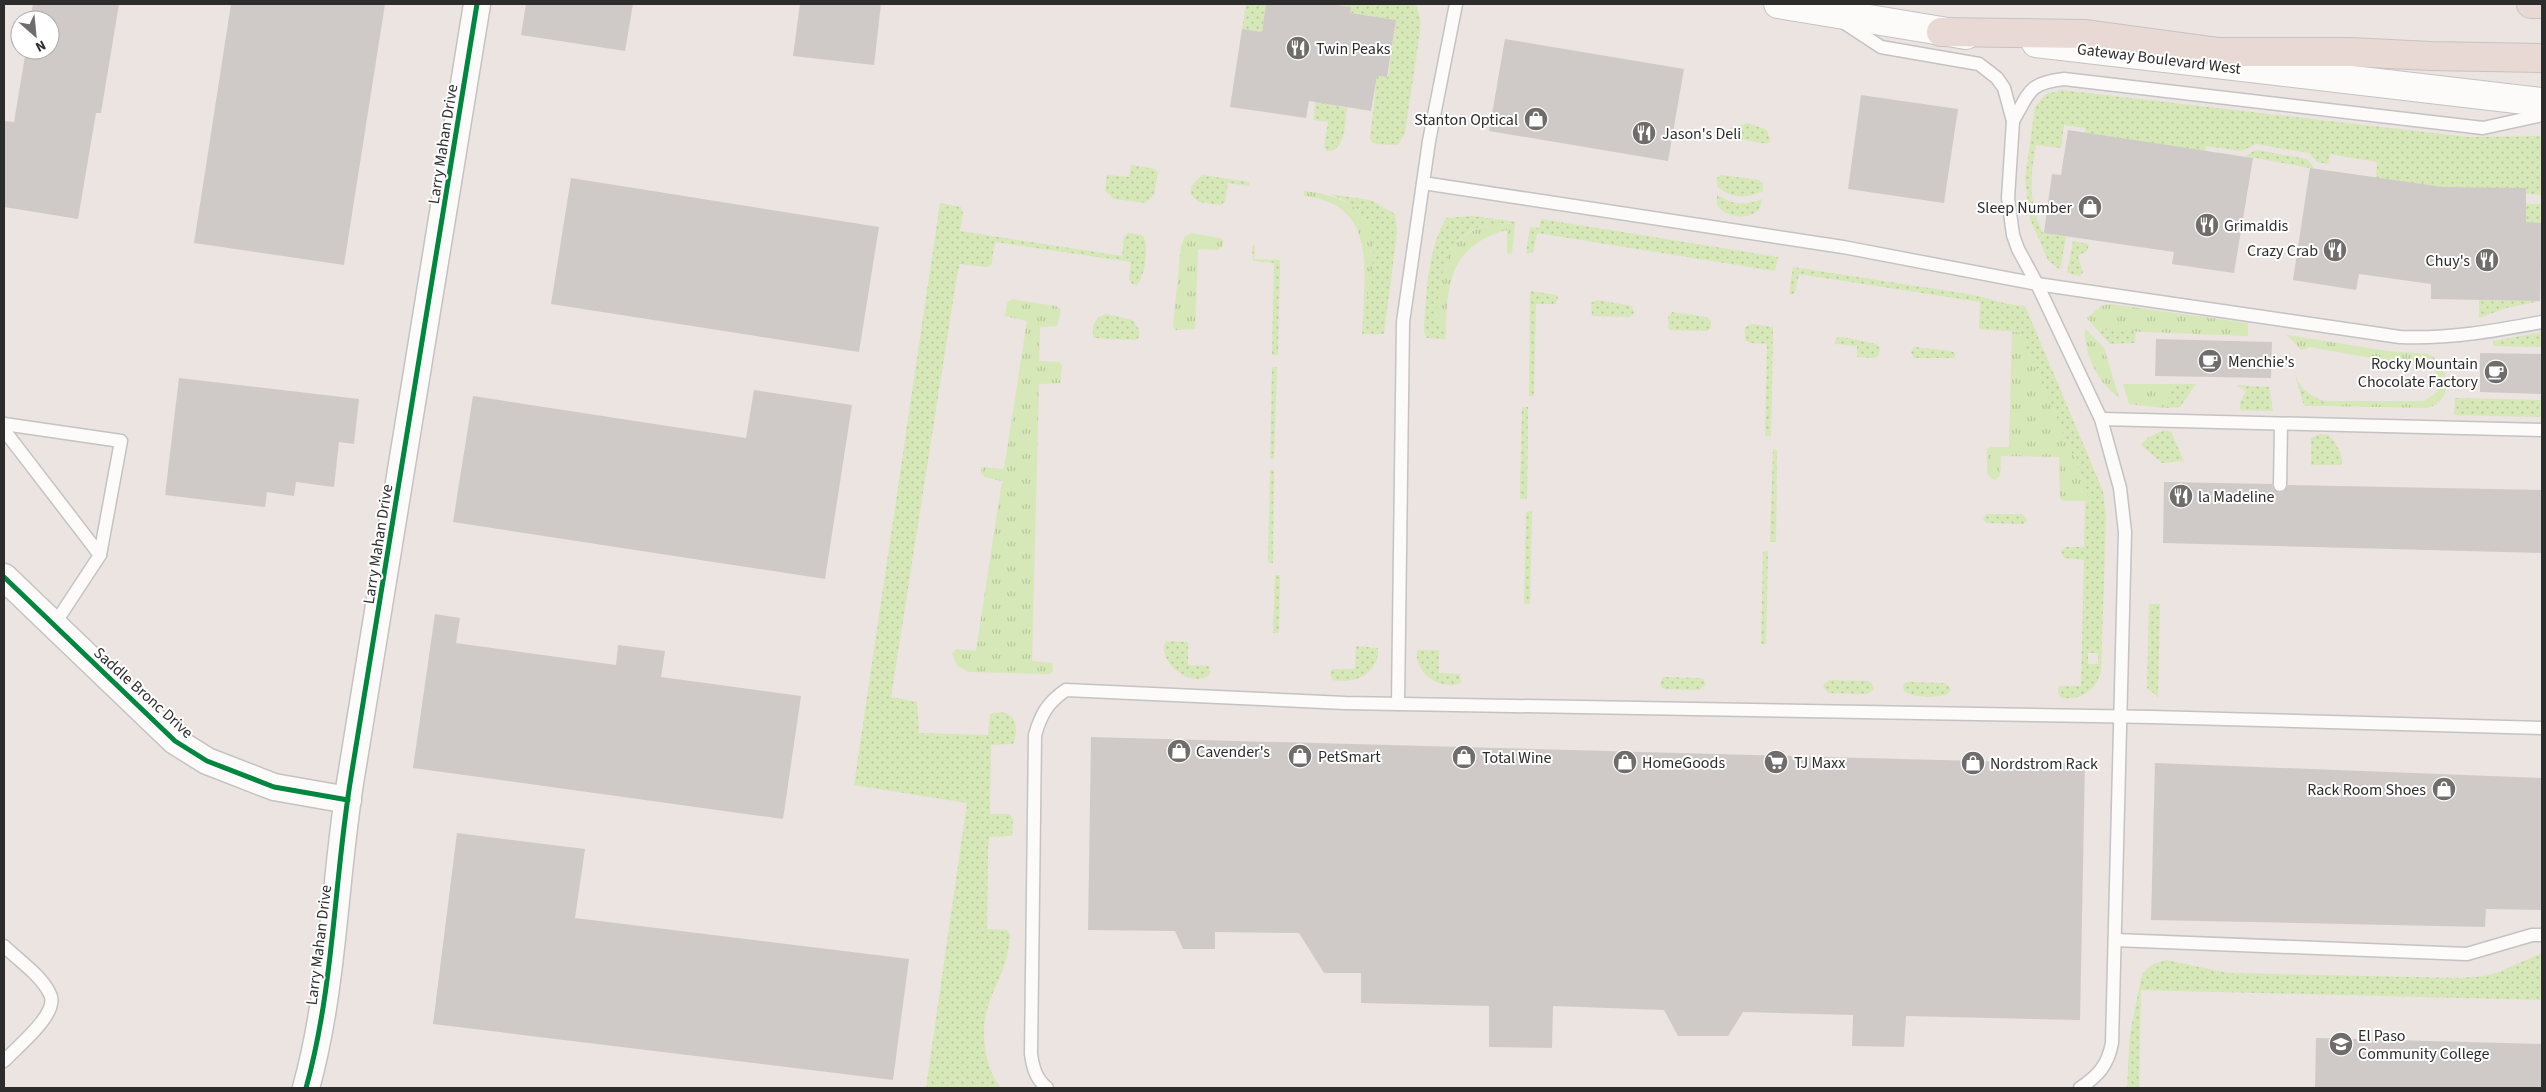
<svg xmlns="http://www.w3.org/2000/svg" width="2546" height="1092" font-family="'Source Sans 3',sans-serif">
	<defs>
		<pattern id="grass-tufts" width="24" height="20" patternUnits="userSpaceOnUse" patternTransform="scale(1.25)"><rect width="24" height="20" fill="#d6e7b8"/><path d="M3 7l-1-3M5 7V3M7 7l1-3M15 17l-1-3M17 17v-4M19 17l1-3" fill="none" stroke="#b8c69e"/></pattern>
		<pattern id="garden-dots" width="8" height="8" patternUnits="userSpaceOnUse" patternTransform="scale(1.25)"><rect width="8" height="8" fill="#d6e7b8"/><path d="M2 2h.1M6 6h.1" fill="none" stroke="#b8c69e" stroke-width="1.8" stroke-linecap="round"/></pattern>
	</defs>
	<rect width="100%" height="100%" fill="#ebe4e1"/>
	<!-- grass -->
	<g fill="url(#grass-tufts)">
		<path d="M1304 191C1392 201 1377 255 1363 323 1364 268 1377 204 1304 196Z"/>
		<path d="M1493 224H1515L1512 253 1507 254V230C1454 244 1447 278 1446 327L1436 323C1439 277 1440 235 1493 224Z"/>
		<polygon points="1192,233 1220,238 1223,240 1223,246 1218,250 1198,249 1195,329 1176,330 1173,326 1181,246 1185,236"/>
		<polygon points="1012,299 1056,306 1061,310 1057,326 1040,327 1039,361 1059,362 1062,366 1060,383 1039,384 1032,661 1052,663 1053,671 1050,674 969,672 957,666 952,653 957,649 976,651 1002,481 984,477 981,473 982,467 1004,469 1027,321 1005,316 1007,303"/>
		<polygon points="2109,304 2248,323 2248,336 2097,330 2087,318 2101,306"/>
		<path d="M2085 328 2104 348 2119 398C2097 382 2084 354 2085 328Z"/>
		<polygon points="2012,332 2019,332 2025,343 2079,469 2090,501 2064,501 2060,499 2059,457 2001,456 2000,476 1994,480 1987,474 1987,449 1991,447 2009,447"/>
		<polygon points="2287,335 2388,351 2428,354 2439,361 2446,377 2438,377 2435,370 2426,362 2382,360 2310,347 2301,350"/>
		<polygon points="2123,384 2175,384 2163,408 2129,404"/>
		<path d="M2440 384H2447C2446 396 2440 404 2428 408L2323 406 2325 401H2424L2436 393Z"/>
	</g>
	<!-- garden -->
	<g fill="url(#garden-dots)" fill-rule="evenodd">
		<polygon points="1246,4 1266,4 1262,32 1242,29"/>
		<path d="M1330 4H1415C1420 14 1421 21 1420 32L1405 133 1398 145 1375 144 1370 139 1377 76 1388 77 1396 20 1350 13V7Z"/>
		<path d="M2062 90 2468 137 2542 136V195L2443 187 2376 178 2377 162 2330 154 2328 164 2317 162 2309 153 2256 144 2242 151 2206 146 2205 151 2085 133V128L2064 125 2061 148 2036 145C2030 178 2028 202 2043 233L2066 236 2060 270 2048 260 2030 219 2025 179 2035 107 2046 94Z"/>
		<path d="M1316 98 1334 101V105L1347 108C1345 121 1346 152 1327 151L1324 147 1328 122 1313 120Z"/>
		<polygon points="1748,123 1767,130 1770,141 1767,144 1729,137 1727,132 1730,128"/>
		<polygon points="2256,150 2307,159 2315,169 2245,156"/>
		<polygon points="1131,165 1155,169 1158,172 1154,194 1146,203 1114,199 1105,191 1107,175 1129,177"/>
		<polygon points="1202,175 1250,182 1249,186 1228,183 1225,202 1220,205 1199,202 1191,195 1191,186"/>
		<path d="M1721 175 1759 180 1763 184V191C1747 199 1731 199 1717 186V178Z"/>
		<path d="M1329 194 1370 200 1395 214 1397 232 1384 334H1362C1364 280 1401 219 1329 194Z"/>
		<path d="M1717 194C1731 205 1746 206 1762 199L1760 208C1751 221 1725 218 1717 205Z"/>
		<path d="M940 203 961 207 963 213 960 231 1122 256 1124 237 1128 233 1142 235C1150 242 1145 278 1137 285L1132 284 1129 279 1131 262 995 242 991 266 985 267 960 264 957 275 891 697 917 702 919 733 988 735 990 714C1013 707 1021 724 1013 744L991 745 990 814H1009L1013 818 1012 836 989 837 988 849 987 929 1007 930 1010 935C1008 967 997 979 988 1006 980 1031 984 1068 1001 1088H926L967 803 854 785Z"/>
		<polygon points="2526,204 2542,204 2542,245 2542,223 2525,222"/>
		<path d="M1473 216 1516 222 1515 224C1446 218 1440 268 1436 322L1446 327 1445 339 1427 338 1424 332C1426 295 1427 252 1446 218Z"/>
		<polygon points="1541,219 1778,257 1775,271 1537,233 1533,252 1526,254 1530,227 1539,228"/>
		<polygon points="2073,241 2089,244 2087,251 2078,256 2083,272 2080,276 2067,273"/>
		<polygon points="1255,244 1254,259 1280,260 1278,355 1272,355 1274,263 1253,261 1252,247"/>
		<path d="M1793 267 1974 295 2008 304 2025 306 2103 491 2106 518 2101 671C2097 690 2080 701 2061 698L2058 693 2059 686H2081L2084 560 2064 558 2061 551 2066 547H2084L2085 502 2090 501 2079 469 2020 332 1979 329 1980 302 1799 274 1795 293 1789 295ZM2088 653H2098V664H2088Z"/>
		<polygon points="1530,291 1557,295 1558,299 1555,304 1536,304 1534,396 1529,396"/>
		<polygon points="1597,300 1632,306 1634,313 1630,317 1592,316 1591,303"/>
		<polygon points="2479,300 2540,301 2506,308 2479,318"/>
		<polygon points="1672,312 1706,317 1711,321 1711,328 1707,331 1669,330 1668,317"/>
		<path d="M1106 314 1132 320 1139 329V337L1136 340 1094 338C1091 327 1094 317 1106 314Z"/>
		<polygon points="1752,324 1773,327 1771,436 1765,436 1767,344 1750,343 1745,340 1745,327"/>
		<polygon points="2097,330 2136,331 2135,343 2110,344"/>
		<polygon points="2542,332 2542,347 2494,346 2493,341"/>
		<polygon points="1843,337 1876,344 1880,348 1879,355 1875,358 1857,357 1857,346 1835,344 1836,338"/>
		<polygon points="1914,347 1951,351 1955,353 1955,358 1914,358 1911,352"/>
		<polygon points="1272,367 1277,367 1274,459 1270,459"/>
		<path d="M2294 371C2299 387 2308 396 2325 401L2323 406H2304Z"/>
		<polygon points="2175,384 2196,384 2180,407 2163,408"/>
		<polygon points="2236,385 2269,387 2273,411 2240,410 2240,402 2246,391"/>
		<polygon points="2455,398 2542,400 2542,417 2454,415"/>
		<polygon points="1522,407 1528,407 1527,499 1520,499"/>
		<polygon points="2164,430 2171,432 2184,461 2162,463 2141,445 2149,437"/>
		<path d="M2320 434 2329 435C2336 443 2343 454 2342 465H2311V438Z"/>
		<polygon points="1773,449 1777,450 1776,542 1770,542"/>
		<polygon points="1270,470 1274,470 1273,563 1268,563"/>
		<polygon points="1532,511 1530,604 1524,604 1526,512"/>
		<polygon points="1986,514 2022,514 2027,520 2023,524 1986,523 1983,519"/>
		<polygon points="1768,551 1766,644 1761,644 1763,552"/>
		<polygon points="1275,575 1280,575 1279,633 1273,633"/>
		<polygon points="2149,604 2160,604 2158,697 2147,688"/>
		<path d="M1166 641 1188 642V665L1209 666 1210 674C1195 691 1155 662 1166 641Z"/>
		<path d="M1356 646 1378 648C1380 673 1354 685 1332 680L1330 672 1332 669H1355Z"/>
		<path d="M1417 650H1439V673L1460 674 1461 683C1440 691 1414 673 1417 650Z"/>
		<polygon points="1663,677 1700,678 1704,680 1705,685 1699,690 1666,689 1662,688 1660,683"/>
		<polygon points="1830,680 1868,681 1872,684 1874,689 1867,694 1828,693 1823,686 1826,682"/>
		<path d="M1906 682 1945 683 1951 689 1948 694C1938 698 1911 698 1904 691L1903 686Z"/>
		<polygon points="2542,953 2542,1000 2141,990 2139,1088 2127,1088 2130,1034 2142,974 2153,964 2166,960 2228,973 2461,978 2485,976 2499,972"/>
	</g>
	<!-- building -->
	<g fill="#cfcac8">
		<polygon points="33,4 119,4 101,113 96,113 78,219 4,207 4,121 14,122 26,50 50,50 50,20 30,20"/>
		<polygon points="231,4 385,4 344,265 194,243"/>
		<polygon points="526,4 633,4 625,51 521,35"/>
		<polygon points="800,4 881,4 874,65 793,56"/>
		<polygon points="1266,4 1330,4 1351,7 1350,13 1396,20 1387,77 1377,76 1371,111 1309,101 1306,118 1230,107 1242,29 1262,32"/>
		<polygon points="1505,39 1684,69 1668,161 1489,131"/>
		<polygon points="1861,95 1958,109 1944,203 1848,189"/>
		<polygon points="2068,130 2253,158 2234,273 2172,264 2174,252 2044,233 2052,174 2061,175"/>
		<polygon points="2310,168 2443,187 2526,188 2526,222 2542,223 2540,301 2431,299 2431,284 2359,274 2356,290 2293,280"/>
		<polygon points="571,178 879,227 859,352 551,304"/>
		<polygon points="2156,339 2272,342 2271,378 2155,376"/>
		<polygon points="2480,353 2542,354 2542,394 2480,392"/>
		<polygon points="179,378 359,399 354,444 339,442 334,487 296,482 294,496 267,492 265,507 165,495"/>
		<polygon points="754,390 852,405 825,579 453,522 473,396 746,438"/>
		<polygon points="2164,482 2272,484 2273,489 2279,493 2284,492 2288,485 2542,490 2542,553 2163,543"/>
		<polygon points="435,614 460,618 456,643 616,665 618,645 665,651 661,677 801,696 783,819 413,768"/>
		<polygon points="1091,737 2085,764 2080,1020 1906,1016 1904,1047 1852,1046 1853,1015 1743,1012 1728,1036 1678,1036 1664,1010 1553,1006 1552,1048 1489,1047 1489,1006 1361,1003 1361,973 1324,973 1299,933 1215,932 1215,949 1183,949 1175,931 1088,930"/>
		<polygon points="2155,763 2542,778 2542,910 2486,909 2485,927 2151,920"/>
		<polygon points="457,833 585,849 575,918 909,959 893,1080 433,1024"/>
		<polygon points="2316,1038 2542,1044 2542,1088 2315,1088"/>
	</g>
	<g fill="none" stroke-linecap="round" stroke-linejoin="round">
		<!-- lane casing -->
		<g stroke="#c4c2c3" stroke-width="15">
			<g id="lane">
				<path d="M1843 22 1881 47 1979 64 1997 78 2004 88 2013 121 2008 198 2013 235 2018 249 2037 284 2101 419 2120 488 2125 532 2112 1043C2108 1065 2098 1076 2080 1088"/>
				<path d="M2013 121C2030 92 2028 83 2064 79L2483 128 2542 115"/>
				<path d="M1423 183 1843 247 2037 284 2400 337C2449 339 2494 331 2542 322"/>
				<polyline points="2101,419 2542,430"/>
				<polyline points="4,424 121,441 100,555 54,625"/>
				<polyline points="4,430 100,555"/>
				<polyline points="2280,485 2281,424"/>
				<polyline points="1398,704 1403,322 1429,141 1456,4"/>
				<polyline points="2115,940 2467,954 2532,935 2542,935"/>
				<path d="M4 946C18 960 41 975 50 994 60 1013 17 1047 4 1061"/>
				<path d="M1047 1088C1036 1079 1033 1068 1031 1054L1035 735C1041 714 1048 702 1066 690L1345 703 2152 717 2542 728"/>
			</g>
		</g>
		<!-- street casing -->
		<g stroke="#c4c2c3" stroke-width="29">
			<g id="street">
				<polyline points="4,577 175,741 207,761 274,787 348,800"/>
				<path d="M306 1088C334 987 334 880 351 777 393 519 435 262 477 4"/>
			</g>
		</g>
		<!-- secondary casing -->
		<g stroke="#c4c2c3" stroke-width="30">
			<g id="secondary">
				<polyline points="1778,4 1966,35"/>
				<polyline points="2036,43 2542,102"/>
			</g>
		</g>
		<!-- highway casing -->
		<g stroke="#c6c3c2" stroke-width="30">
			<g id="highway">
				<polyline points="2531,4 2542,4"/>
				<polyline points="1941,32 2086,34 2219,52 2350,52 2431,56 2542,58"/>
			</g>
		</g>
		<!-- lane -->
		<use href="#lane" stroke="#fcfbfa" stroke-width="12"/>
		<!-- street -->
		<use href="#street" stroke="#fcfbfa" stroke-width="26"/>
		<!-- secondary -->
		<use href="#secondary" stroke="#fcfbfa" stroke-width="28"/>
		<!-- highway -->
		<use href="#highway" stroke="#e9d9d4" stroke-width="28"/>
		<!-- cycleway casing -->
		<g stroke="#fff" stroke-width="8">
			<g id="cycleway">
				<polyline points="4,577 175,741 207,761 274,787 348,800"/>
				<path d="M306 1088C334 987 334 880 351 777 393 519 435 262 477 4"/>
			</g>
		</g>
		<!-- cycleway -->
		<use href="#cycleway" stroke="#00873e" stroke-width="5"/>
	</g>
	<!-- icons -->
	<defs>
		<g id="restaurant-disc" transform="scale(1.25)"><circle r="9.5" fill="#6f6c6b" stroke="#fff"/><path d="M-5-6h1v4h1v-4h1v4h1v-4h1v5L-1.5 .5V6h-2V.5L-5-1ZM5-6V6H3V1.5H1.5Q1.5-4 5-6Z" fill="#fff"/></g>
		<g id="shop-disc" transform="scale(1.25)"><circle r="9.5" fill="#6f6c6b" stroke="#fff"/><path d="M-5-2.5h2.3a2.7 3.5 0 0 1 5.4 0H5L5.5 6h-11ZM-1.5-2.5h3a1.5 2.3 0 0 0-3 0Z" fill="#fff"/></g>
		<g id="cafe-disc" transform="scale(1.25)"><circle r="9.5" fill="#6f6c6b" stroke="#fff"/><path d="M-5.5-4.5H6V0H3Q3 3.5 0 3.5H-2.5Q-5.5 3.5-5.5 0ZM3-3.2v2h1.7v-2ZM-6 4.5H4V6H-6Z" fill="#fff"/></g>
		<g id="supermarket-disc" transform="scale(1.25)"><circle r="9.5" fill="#6f6c6b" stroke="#fff"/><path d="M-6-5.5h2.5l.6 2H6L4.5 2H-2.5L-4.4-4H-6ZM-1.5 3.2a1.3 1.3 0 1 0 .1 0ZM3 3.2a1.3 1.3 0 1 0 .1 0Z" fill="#fff"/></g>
		<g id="university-disc" transform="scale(1.25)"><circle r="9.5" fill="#6f6c6b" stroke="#fff"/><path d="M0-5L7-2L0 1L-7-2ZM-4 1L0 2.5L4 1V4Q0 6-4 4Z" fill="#fff"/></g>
	</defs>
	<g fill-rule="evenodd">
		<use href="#restaurant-disc" x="1298" y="48"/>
		<use href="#shop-disc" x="1536" y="119"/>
		<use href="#restaurant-disc" x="1644" y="133"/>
		<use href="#shop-disc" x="2090" y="207"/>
		<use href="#restaurant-disc" x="2207" y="225"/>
		<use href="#restaurant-disc" x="2335" y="250"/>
		<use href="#restaurant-disc" x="2487" y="260"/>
		<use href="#cafe-disc" x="2210" y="361"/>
		<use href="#cafe-disc" x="2496" y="372"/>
		<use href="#restaurant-disc" x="2181" y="496"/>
		<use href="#shop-disc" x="1179" y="751"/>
		<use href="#shop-disc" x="1300" y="756"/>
		<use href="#shop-disc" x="1464" y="757"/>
		<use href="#shop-disc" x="1625" y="762"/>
		<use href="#supermarket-disc" x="1776" y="762"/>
		<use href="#shop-disc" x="1973" y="763"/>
		<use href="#shop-disc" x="2444" y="789"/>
		<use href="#university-disc" x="2341" y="1044"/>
	</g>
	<g text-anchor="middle" stroke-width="4" stroke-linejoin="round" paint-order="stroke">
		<!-- poi labels -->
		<g font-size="16" fill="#2c2c2c" stroke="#fff" text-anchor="start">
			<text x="1316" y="54">Twin Peaks</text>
			<text x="1518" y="125" text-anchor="end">Stanton Optical</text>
			<text x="1662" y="139">Jason's Deli</text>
			<text x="2072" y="213" text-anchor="end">Sleep Number</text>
			<text x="2224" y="231">Grimaldis</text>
			<text x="2318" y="256" text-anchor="end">Crazy Crab</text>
			<text x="2470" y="266" text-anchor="end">Chuy's</text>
			<text x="2228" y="367">Menchie's</text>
			<text x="2478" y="369" text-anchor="end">Rocky Mountain<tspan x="2478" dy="18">Chocolate Factory</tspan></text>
			<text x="2198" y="502">la Madeline</text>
			<text x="1196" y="757">Cavender's</text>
			<text x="1318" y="762">PetSmart</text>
			<text x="1482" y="763">Total Wine</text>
			<text x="1642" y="768">HomeGoods</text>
			<text x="1794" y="768">TJ Maxx</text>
			<text x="1990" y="769">Nordstrom Rack</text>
			<text x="2426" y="795" text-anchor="end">Rack Room Shoes</text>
			<text x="2358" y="1041">El Paso<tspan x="2358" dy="18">Community College</tspan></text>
		</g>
		<!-- street labels -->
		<g font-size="16" fill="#2c2c2c" stroke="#fff">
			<text transform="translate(2159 58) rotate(7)" y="6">Gateway Boulevard West</text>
			<text transform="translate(442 144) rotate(-81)" y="6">Larry Mahan Drive</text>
			<text transform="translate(377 544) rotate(-81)" y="6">Larry Mahan Drive</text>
			<text transform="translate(144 692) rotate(42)" y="6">Saddle Bronc Drive</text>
			<text transform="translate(318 945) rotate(-83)" y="6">Larry Mahan Drive</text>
		</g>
	</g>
	<!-- border -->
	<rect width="2546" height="1092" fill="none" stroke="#2c2c2c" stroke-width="10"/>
	<!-- north arrow -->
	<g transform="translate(35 35) rotate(153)"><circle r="24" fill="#ffffff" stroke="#ababab"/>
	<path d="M0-4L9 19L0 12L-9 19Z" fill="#6f6c6b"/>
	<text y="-8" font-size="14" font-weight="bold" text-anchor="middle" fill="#2c2c2c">N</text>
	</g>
</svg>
